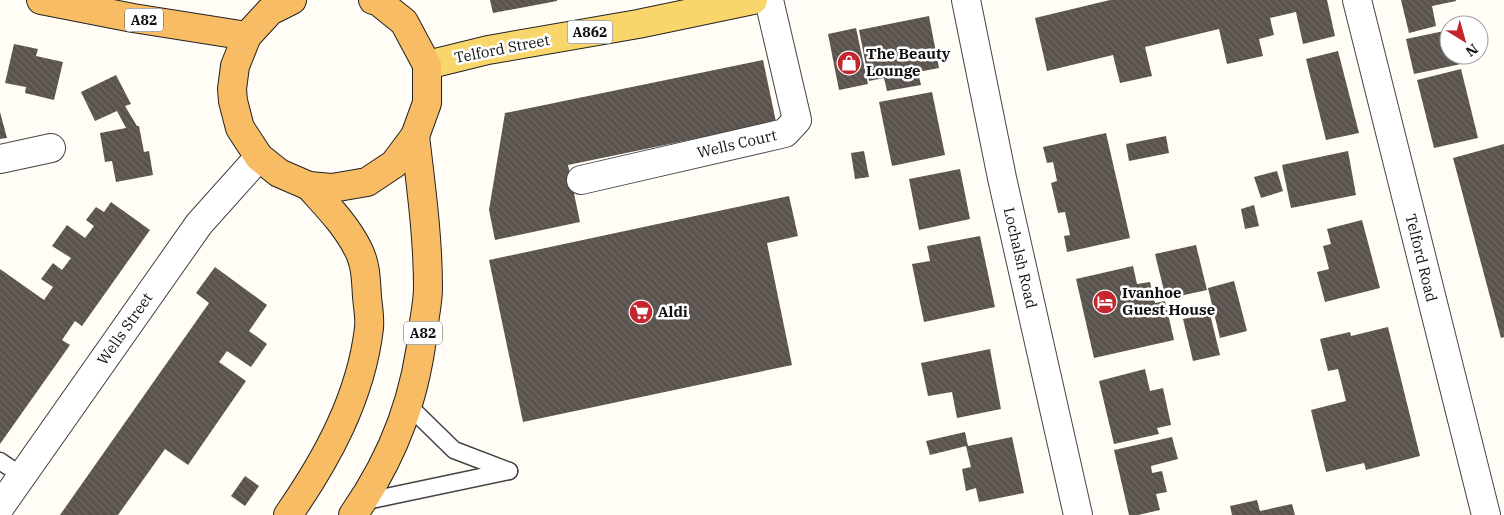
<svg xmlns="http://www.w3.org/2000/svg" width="1504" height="515" font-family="'IBM Plex Serif',serif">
	<defs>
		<pattern id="building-back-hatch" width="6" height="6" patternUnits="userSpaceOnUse" patternTransform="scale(1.25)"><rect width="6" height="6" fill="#5a524d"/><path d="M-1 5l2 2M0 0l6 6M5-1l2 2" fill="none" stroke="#6d6662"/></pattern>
	</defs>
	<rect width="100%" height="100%" fill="#fffdf5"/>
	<!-- building -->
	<g fill="url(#building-back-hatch)">
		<polygon points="490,0 557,0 557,1 493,13"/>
		<polygon points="1110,0 1327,0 1335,36 1303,44 1296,12 1270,18 1274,35 1259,39 1263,56 1227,64 1219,29 1145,47 1152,76 1120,83 1113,55 1047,71 1035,18"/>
		<polygon points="1401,0 1456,0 1456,1 1432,6 1436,26 1409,33"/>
		<polygon points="929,16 939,68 918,72 921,85 887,91 884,78 869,81 859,30"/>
		<polygon points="856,28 868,84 839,90 828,34"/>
		<polygon points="1449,30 1449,55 1478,56 1460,60 1461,64 1414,74 1406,39"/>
		<polygon points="14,44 38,49 36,56 63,62 54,100 25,93 26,87 5,83"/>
		<polygon points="1338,51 1359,133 1326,140 1306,59"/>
		<polygon points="763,60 776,122 568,165 580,222 495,240 489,210 505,113"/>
		<polygon points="1461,69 1478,138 1434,148 1417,80"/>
		<polygon points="116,75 131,104 125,106 137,126 139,126 144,152 149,151 153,175 116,182 112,161 105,162 100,133 126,128 117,111 95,121 81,92"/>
		<polygon points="932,92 945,155 892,166 879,102"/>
		<polygon points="0,112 7,138 0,139"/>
		<polygon points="1106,133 1130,238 1067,252 1064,236 1070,235 1065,212 1058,213 1051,183 1057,181 1053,162 1047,163 1043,147"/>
		<polygon points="1166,136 1169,153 1129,161 1126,144"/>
		<polygon points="1504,144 1504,337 1501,338 1453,158"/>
		<polygon points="864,151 869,177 855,179 851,153"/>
		<polygon points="1348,151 1356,195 1291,208 1282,165"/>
		<polygon points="960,169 970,219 919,230 909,179"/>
		<polygon points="1277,171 1283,191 1261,198 1254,177"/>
		<polygon points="789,196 798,236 767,243 792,365 523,422 489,260"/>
		<polygon points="111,202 150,230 82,326 75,321 62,340 70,345 0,444 0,269 44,300 53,287 41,279 53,263 62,270 71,258 52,246 67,225 85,238 94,226 86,220 96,207 104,212"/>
		<polygon points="1254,205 1259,226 1245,229 1241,209"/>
		<polygon points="1362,220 1380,288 1325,302 1317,272 1329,269 1323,246 1331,244 1327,229"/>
		<polygon points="980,236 995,307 924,322 912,264 930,261 927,246"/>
		<polygon points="1196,245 1207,290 1166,299 1155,254"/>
		<polygon points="1133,266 1137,284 1150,282 1155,303 1165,301 1174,340 1094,358 1076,279"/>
		<polygon points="215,267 267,305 249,331 267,344 251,367 227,351 219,362 246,381 188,465 165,449 118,515 60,515 209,303 196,293"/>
		<polygon points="1234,281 1247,331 1220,338 1208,288"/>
		<polygon points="1210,314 1220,355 1193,361 1183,319"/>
		<polygon points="1388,327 1420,456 1366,470 1364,463 1326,472 1311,410 1346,401 1338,369 1328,371 1320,339 1350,332 1351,336"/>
		<polygon points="990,349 1001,409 957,418 952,392 928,396 921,363"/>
		<polygon points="1145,369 1150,391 1163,388 1171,425 1157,428 1159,434 1114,444 1099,381"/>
		<polygon points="965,432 968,446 1012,437 1024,493 979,502 976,488 966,491 962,469 971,467 966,446 930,455 926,441"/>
		<polygon points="1172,437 1178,459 1151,466 1152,473 1162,471 1167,492 1156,494 1160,510 1138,515 1129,515 1114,450"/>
		<polygon points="245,476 259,486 245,506 231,496"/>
		<polygon points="1257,500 1260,511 1292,504 1295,515 1232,515 1230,506"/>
	</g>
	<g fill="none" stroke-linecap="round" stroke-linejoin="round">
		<!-- service casing -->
		<g stroke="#444" stroke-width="19">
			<g id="service">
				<polyline points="409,406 454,450 509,471"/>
				<polyline points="0,461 22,476"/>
				<polyline points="362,502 509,471"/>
			</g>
		</g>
		<!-- minor casing -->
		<g stroke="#444" stroke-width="30">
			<g id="minor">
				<polyline points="966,0 1002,178 1078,515"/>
				<polyline points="1357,0 1486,515"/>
				<polyline points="0,159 51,148"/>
				<polyline points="581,180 785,133 797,120 769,0"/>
				<polyline points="0,507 199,224 259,157"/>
			</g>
		</g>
		<!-- primary casing -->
		<g stroke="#222" stroke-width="30">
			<polyline id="primary" points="427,65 488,50 638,24 753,0"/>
		</g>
		<!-- trunk casing -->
		<g stroke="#222" stroke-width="30">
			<g id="trunk">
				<polyline points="41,0 133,18 247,36"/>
				<polyline points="292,0 270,11 247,36 235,66 232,89 233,101 240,128 259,157 279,173 309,186 332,188 367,182 394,164 415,136 427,103 427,65 404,22 378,1 373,0"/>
				<path d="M288 515C327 459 361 397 369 328 370 318 368 307 367 297 366 281 366 264 358 249 346 225 327 206 309 186"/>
				<path d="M353 515C395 455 417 394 424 322 426 310 428 299 428 288 428 237 421 187 415 136"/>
			</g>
		</g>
		<!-- service -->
		<use href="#service" stroke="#fff" stroke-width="16"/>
		<!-- minor -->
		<use href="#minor" stroke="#fff" stroke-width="28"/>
		<!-- primary -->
		<use href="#primary" stroke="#f9d66b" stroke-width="28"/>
		<!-- trunk -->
		<use href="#trunk" stroke="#f7bc64" stroke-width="28"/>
	</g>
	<!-- icons -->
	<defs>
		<g id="shop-disc" transform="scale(1.25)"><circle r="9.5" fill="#c4262e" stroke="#fff"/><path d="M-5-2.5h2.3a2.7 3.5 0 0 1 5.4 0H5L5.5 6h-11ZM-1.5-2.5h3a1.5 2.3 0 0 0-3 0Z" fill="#fff"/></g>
		<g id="hotel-disc" transform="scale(1.25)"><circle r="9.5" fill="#c4262e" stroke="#fff"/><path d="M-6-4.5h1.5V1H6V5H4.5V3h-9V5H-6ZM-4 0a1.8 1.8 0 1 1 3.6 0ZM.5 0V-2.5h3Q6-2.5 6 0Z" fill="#fff"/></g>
		<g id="supermarket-disc" transform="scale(1.25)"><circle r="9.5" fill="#c4262e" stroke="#fff"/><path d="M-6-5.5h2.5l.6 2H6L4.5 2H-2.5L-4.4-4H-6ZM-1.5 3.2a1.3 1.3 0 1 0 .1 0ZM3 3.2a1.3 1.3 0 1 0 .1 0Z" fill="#fff"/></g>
	</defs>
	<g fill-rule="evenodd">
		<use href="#shop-disc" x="849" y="63"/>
		<use href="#hotel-disc" x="1105" y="302"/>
		<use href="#supermarket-disc" x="641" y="312"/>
	</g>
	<g text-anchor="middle" stroke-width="5" stroke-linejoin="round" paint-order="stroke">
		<!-- shield labels -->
		<g fill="#fff" stroke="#585858" stroke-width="1">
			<rect x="125" y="8.5" width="38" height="23" rx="4"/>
			<rect x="567.5" y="20.5" width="45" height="23" rx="4"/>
			<rect x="404" y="321.5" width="38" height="23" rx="4"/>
		</g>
		<g font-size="14" font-weight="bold" fill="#111">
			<text x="144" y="25">A82</text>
			<text x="590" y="37">A862</text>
			<text x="423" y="338">A82</text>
		</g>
		<!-- street labels -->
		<g font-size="15" fill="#111" stroke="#fff">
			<text transform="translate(502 49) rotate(-11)" y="5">Telford Street</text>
			<text transform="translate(737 144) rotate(-13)" y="5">Wells Court</text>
			<text transform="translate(1020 258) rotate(77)" y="5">Lochalsh Road</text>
			<text transform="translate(1421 258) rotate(76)" y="5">Telford Road</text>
			<text transform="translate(125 329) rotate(-55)" y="5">Wells Street</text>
		</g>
		<!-- poi labels -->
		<g font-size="15" font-weight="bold" fill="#111" stroke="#fff" text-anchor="start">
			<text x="866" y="59">The Beauty<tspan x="866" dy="17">Lounge</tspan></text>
			<text x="1122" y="298">Ivanhoe<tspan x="1122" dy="17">Guest House</tspan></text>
			<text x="658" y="317">Aldi</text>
		</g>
	</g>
	<!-- north arrow -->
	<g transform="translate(1464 40) rotate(143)"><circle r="24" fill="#ffffff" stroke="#a0a0a0"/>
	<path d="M0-4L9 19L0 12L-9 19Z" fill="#c4262e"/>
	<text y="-8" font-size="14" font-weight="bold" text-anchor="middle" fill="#111111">N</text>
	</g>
</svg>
